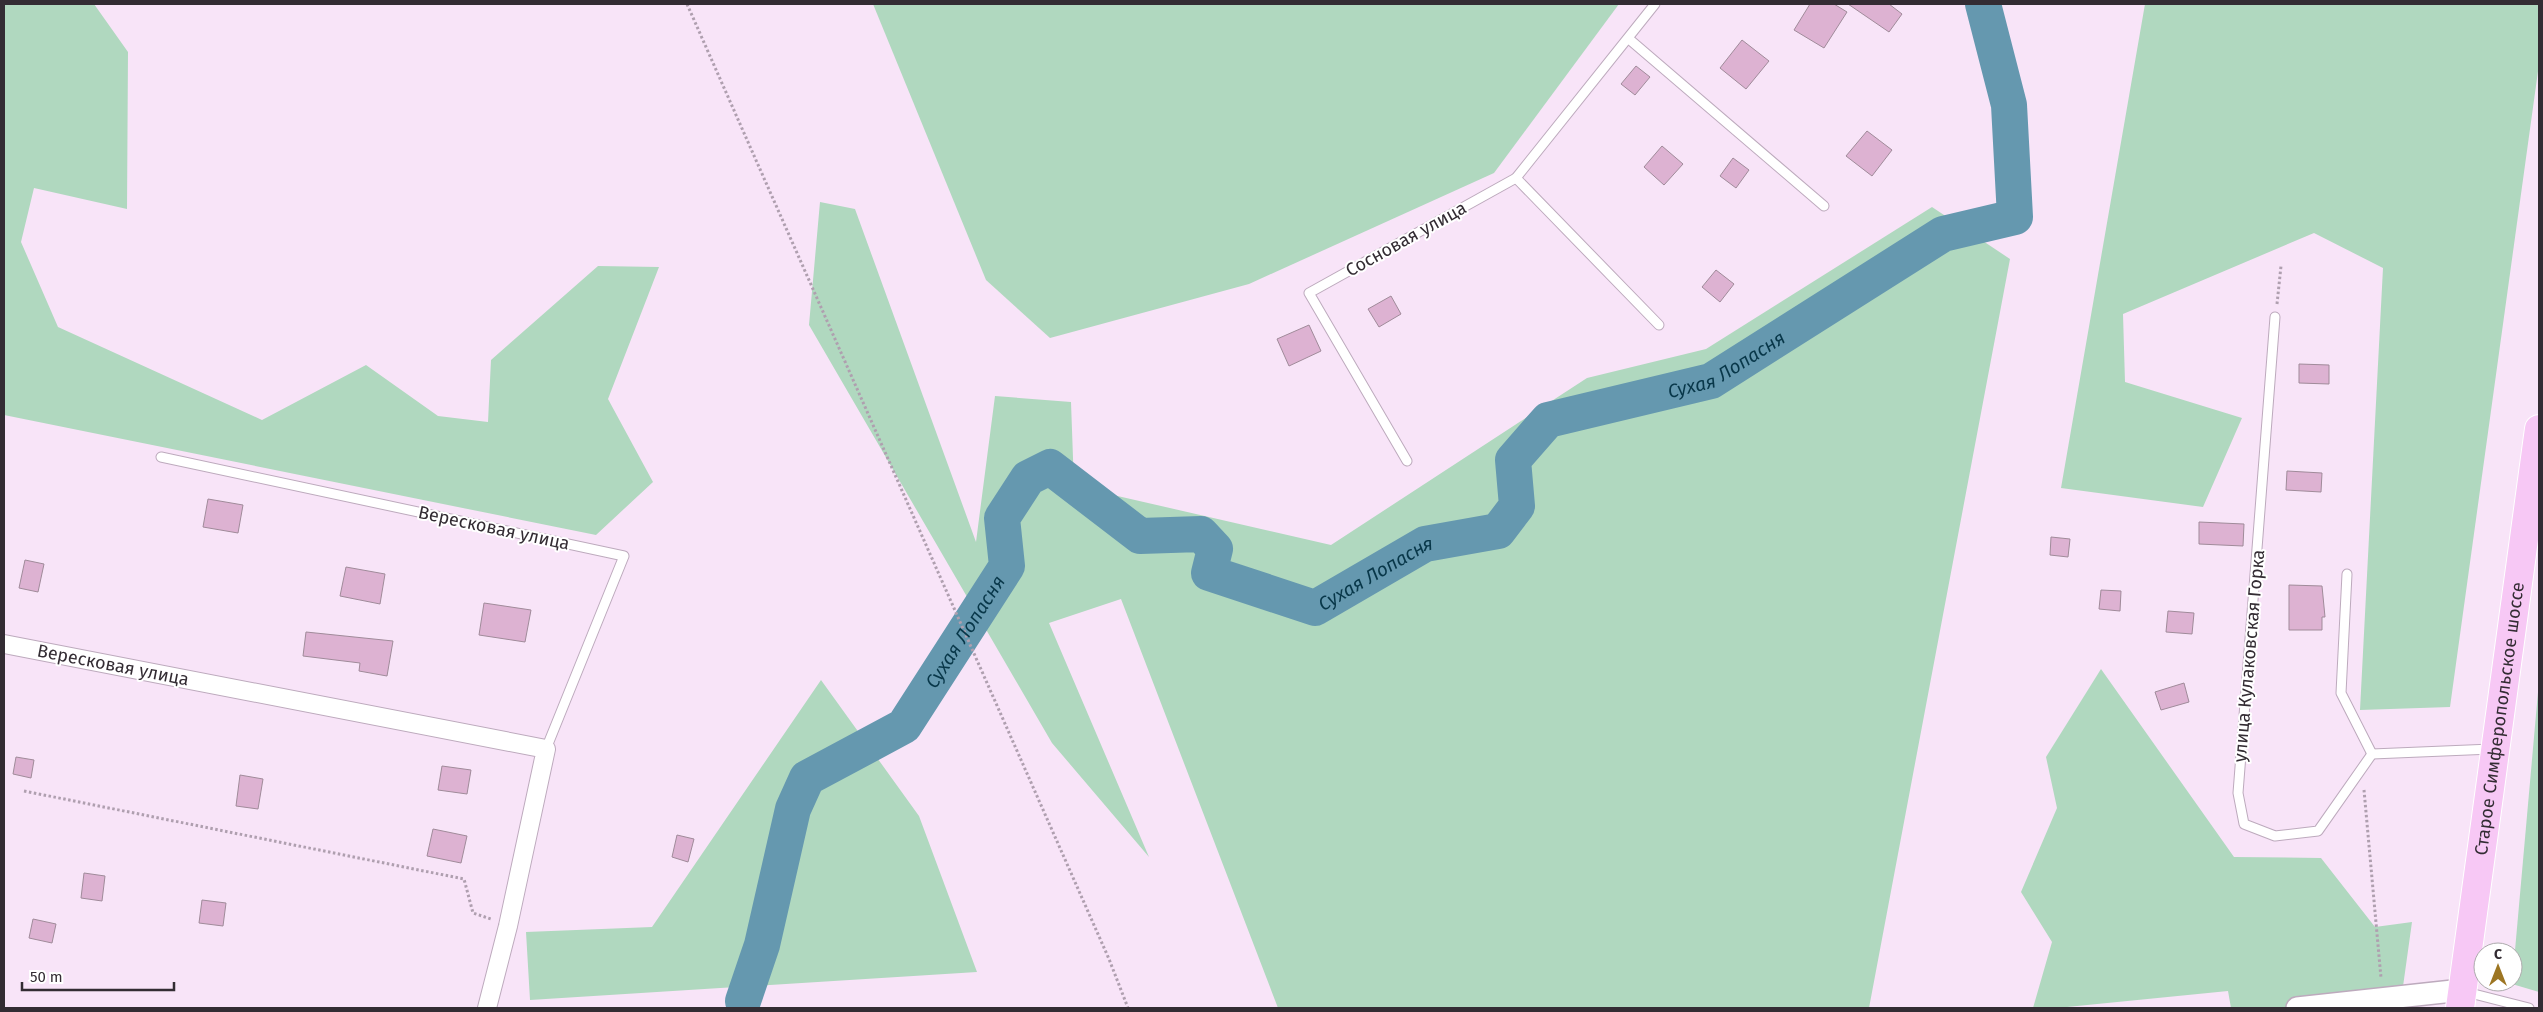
<svg xmlns="http://www.w3.org/2000/svg" width="2543" height="1012" font-family="'Fira Sans',sans-serif">
	<rect width="100%" height="100%" fill="#f8e4f8"/>
	<!-- green -->
	<g fill="#b0d8bf">
		<polygon points="4,4 94,4 128,52 127,209 34,188 21,242 58,327 262,420 366,365 438,416 488,422 491,360 598,266 659,267 608,399 653,482 596,535 4,415"/>
		<polygon points="873,4 1619,4 1494,173 1249,284 1050,338 986,280"/>
		<polygon points="2145,4 2539,4 2539,64 2450,707 2360,710 2383,268 2314,233 2123,314 2125,382 2242,418 2203,507 2061,488"/>
		<polygon points="820,202 855,209 976,542 995,396 1071,402 1074,486 1331,545 1587,378 1706,349 1932,207 2010,259 1869,1008 1278,1008 1121,599 1049,623 1149,857 1052,743 809,325"/>
		<polygon points="2101,669 2234,857 2321,858 2375,927 2412,922 2400,1008 2231,1008 2228,991 2057,1008 2033,1008 2052,942 2021,892 2057,808 2046,757"/>
		<polygon points="821,680 919,816 977,972 530,1000 526,932 652,927"/>
		<polygon points="2539,681 2539,992 2512,984"/>
	</g>
	<g fill="none" stroke-linecap="round" stroke-linejoin="round">
		<!-- river -->
		<path stroke="#6598af" stroke-width="36" id="s1" d="M743 1001 762 945 793 809 807 778 904 726 1007 566 1002 518 1028 478 1050 467 1140 536 1201 534 1215 549 1209 573 1315 608 1425 544 1498 531 1517 506 1513 460 1548 420 1711 381 1943 234 2015 217 2009 105 1983 4"/>
	</g>
	<!-- building -->
	<g fill="#ddb2d2" stroke="#a08b9a">
		<polygon points="1810,4 1834,4 1847,12 1824,48 1794,30"/>
		<polygon points="1848,4 1889,4 1902,14 1889,32"/>
		<polygon points="1742,40 1769,61 1746,89 1720,68"/>
		<polygon points="1636,66 1650,77 1635,95 1621,84"/>
		<polygon points="1867,131 1892,150 1872,176 1846,156"/>
		<polygon points="1662,146 1683,164 1664,185 1644,167"/>
		<polygon points="1733,158 1749,170 1736,188 1720,176"/>
		<polygon points="1716,270 1734,284 1720,302 1702,287"/>
		<polygon points="1391,296 1401,314 1379,327 1368,309"/>
		<polygon points="1309,325 1321,351 1289,366 1277,339"/>
		<polygon points="2299,364 2329,365 2329,384 2299,383"/>
		<polygon points="2287,471 2322,473 2321,492 2286,490"/>
		<polygon points="208,499 243,505 238,533 203,527"/>
		<polygon points="2199,522 2244,524 2243,546 2199,544"/>
		<polygon points="2051,537 2070,539 2068,557 2050,555"/>
		<polygon points="25,560 44,564 38,592 19,588"/>
		<polygon points="346,567 385,574 380,604 340,596"/>
		<polygon points="2289,585 2322,586 2325,617 2322,617 2322,630 2289,630"/>
		<polygon points="2101,590 2121,591 2120,611 2099,609"/>
		<polygon points="484,603 531,610 525,642 479,635"/>
		<polygon points="2168,611 2194,613 2192,634 2166,632"/>
		<polygon points="306,632 393,641 387,676 359,671 360,663 303,656"/>
		<polygon points="2184,683 2189,702 2161,710 2155,692"/>
		<polygon points="16,757 34,760 31,778 13,774"/>
		<polygon points="442,766 471,770 467,794 438,790"/>
		<polygon points="240,775 263,779 258,809 236,806"/>
		<polygon points="433,829 467,836 461,863 427,856"/>
		<polygon points="677,835 694,839 688,862 672,857"/>
		<polygon points="84,873 105,876 102,901 81,898"/>
		<polygon points="202,900 226,903 223,926 199,923"/>
		<polygon points="33,919 56,924 52,943 29,938"/>
	</g>
	<g fill="none" stroke-linecap="round" stroke-linejoin="round">
		<!-- service casing -->
		<g stroke="#bdaabd" stroke-width="11">
			<g id="service">
				<polyline points="1629,39 1824,206"/>
				<polyline points="1516,178 1659,325"/>
				<polyline points="2275,317 2238,793 2244,824 2275,836 2318,831 2372,754"/>
				<polyline points="161,457 624,556 546,749"/>
				<polyline points="1407,461 1309,293 1516,178 1655,4"/>
				<polyline points="2347,574 2341,693 2372,754"/>
				<polyline points="2372,754 2492,749"/>
				<polyline points="2466,992 2529,1008"/>
			</g>
		</g>
		<!-- minor casing -->
		<g stroke="#bdaabd" stroke-width="20">
			<polyline id="minor" points="4,644 546,749 508,926 487,1008"/>
		</g>
		<!-- tertiary casing -->
		<g stroke="#bdaabd" stroke-width="24">
			<polyline id="tertiary" points="2297,1008 2462,990"/>
		</g>
		<!-- primary casing -->
		<g stroke="#fff" stroke-width="30">
			<g id="primary">
				<path id="s2" d="M2460 1008 2539 429"/>
			</g>
		</g>
		<!-- path -->
		<g stroke="#af9faf" stroke-width="3" stroke-dasharray="2.5 2.5" stroke-linecap="butt">
			<polyline points="687,4 1109,959 1128,1008"/>
			<polyline points="2277,304 2281,266"/>
			<polyline points="2364,790 2381,978"/>
			<polyline points="24,791 464,879 473,913 491,919"/>
		</g>
		<!-- service -->
		<use href="#service" stroke="#fff" stroke-width="9"/>
		<!-- minor -->
		<use href="#minor" stroke="#fff" stroke-width="18"/>
		<!-- tertiary -->
		<use href="#tertiary" stroke="#fff" stroke-width="21"/>
		<!-- primary -->
		<use href="#primary" stroke="#f7c8f5" stroke-width="28"/>
	</g>
	<g text-anchor="middle" stroke-width="4" stroke-linejoin="round" paint-order="stroke">
		<!-- street labels -->
		<g font-size="18" fill="#332c33" stroke="#fff">
			<text transform="translate(1406 239) rotate(-29)" y="6">Сосновая улица</text>
			<text transform="translate(494 528) rotate(12)" y="6">Вересковая улица</text>
			<text transform="translate(2249 656) rotate(-85)" y="6">улица Кулаковская Горка</text>
			<text transform="translate(113 665) rotate(11)" y="6">Вересковая улица</text>
			<text dy="6" stroke="none"><textPath href="#s2" startOffset="292">Старое Симферопольское шоссе</textPath></text>
		</g>
		<!-- water labels -->
		<g font-size="19" font-style="italic" fill="#083749" stroke="#fff">
			<text dy="7" stroke="none"><textPath href="#s1" startOffset="1505">Сухая Лопасня</textPath></text>
			<text dy="7" stroke="none"><textPath href="#s1" startOffset="1055">Сухая Лопасня</textPath></text>
			<text dy="7" stroke="none"><textPath href="#s1" startOffset="455">Сухая Лопасня</textPath></text>
		</g>
	</g>
	<!-- border -->
	<rect width="2543" height="1012" fill="none" stroke="#332c33" stroke-width="10"/>
	<!-- north arrow -->
	<g transform="translate(2498 967)"><circle r="24" fill="#ffffff" stroke="#adabad"/>
	<path d="M0-4L9 19L0 12L-9 19Z" fill="#9d7623"/>
	<text y="-8" font-size="14" font-weight="bold" text-anchor="middle" fill="#332c33">С</text>
	</g>
	<!-- scale -->
	<path d="M22 982v8h152v-8" fill="none" stroke="#332c33" stroke-width="2.5"/>
	<text x="30" y="982" font-size="15" fill="#332c33" stroke="#ffffff" stroke-width="4" paint-order="stroke">50 m</text>
</svg>
